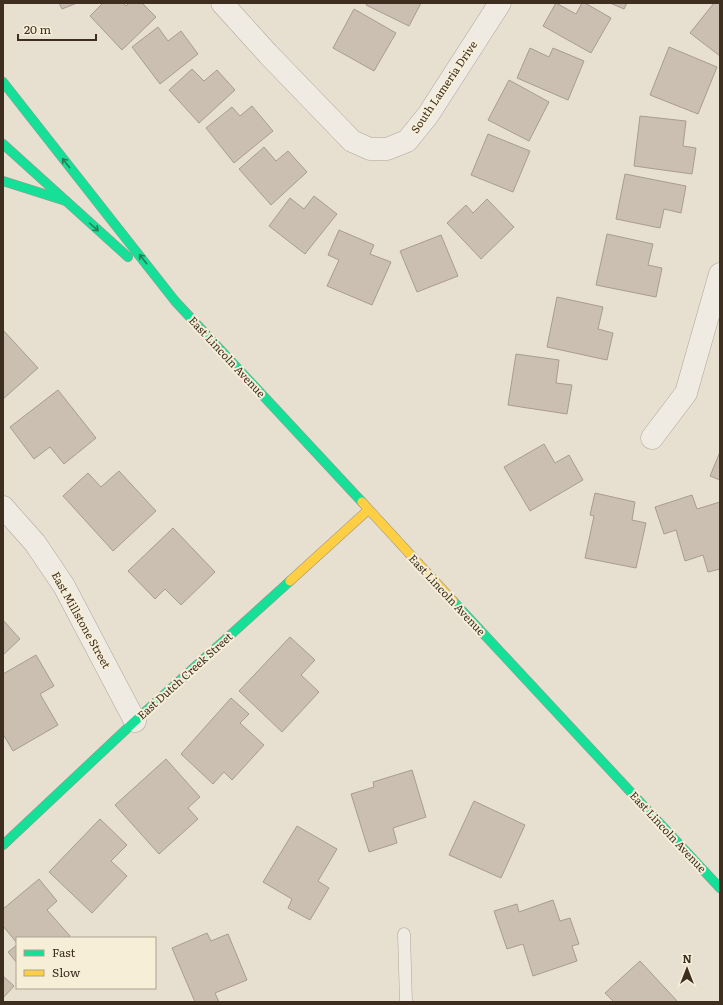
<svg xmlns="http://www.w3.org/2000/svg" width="723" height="1005" font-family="Literata,serif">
	<rect width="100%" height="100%" fill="#e7e0d1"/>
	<!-- building -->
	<g fill="#cbbfb2" stroke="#a89c90">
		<polygon points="59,3 77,3 62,9"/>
		<polygon points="103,3 123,3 126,6 129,3 142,3 156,17 122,50 90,16"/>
		<polygon points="367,3 421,3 409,26 366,5"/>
		<polygon points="556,3 576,14 582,3 585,3 611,18 591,53 543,26"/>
		<polygon points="610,3 627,3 624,9"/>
		<polygon points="714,3 720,3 720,56 690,33"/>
		<polygon points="354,9 396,33 374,71 333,48"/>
		<polygon points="158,27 168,41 181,31 198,54 160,84 132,47"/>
		<polygon points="669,47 717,67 698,114 650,95"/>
		<polygon points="530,48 549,57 553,48 584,61 568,100 517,78"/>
		<polygon points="192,69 204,81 217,70 235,90 199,123 169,90"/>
		<polygon points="509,80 549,102 529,141 488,120"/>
		<polygon points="252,106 273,131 234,163 206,128 232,107 240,116"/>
		<polygon points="640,116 686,121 683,146 696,148 692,174 634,166"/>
		<polygon points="488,134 530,151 513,192 471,175"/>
		<polygon points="264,147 276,161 288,151 307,172 271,205 239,169"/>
		<polygon points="625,174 686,186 681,213 664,209 660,228 616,219"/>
		<polygon points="314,196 337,214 305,254 269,226 290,198 304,209"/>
		<polygon points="487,199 514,227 481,259 447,223 466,205 473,213"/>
		<polygon points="339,230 374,245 370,254 391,262 372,305 327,286 339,260 328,255"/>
		<polygon points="607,234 653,244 648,265 662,268 656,297 596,285"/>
		<polygon points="441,235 458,276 417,292 400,251"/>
		<polygon points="557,297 603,307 598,329 613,333 607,360 547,347"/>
		<polygon points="3,330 38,368 3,399"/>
		<polygon points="516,354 559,360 556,383 572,385 567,414 508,405"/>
		<polygon points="58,390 96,438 64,464 50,447 34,459 10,427"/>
		<polygon points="544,444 555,463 569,455 583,480 530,511 504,467"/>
		<polygon points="720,452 720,480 710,476"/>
		<polygon points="119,471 156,511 113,551 63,496 88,473 101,487"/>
		<polygon points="595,493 635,502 632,520 646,523 636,568 585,558 594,516 590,515"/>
		<polygon points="692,495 697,509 720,502 720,569 708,572 703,555 685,561 676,530 664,534 655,507"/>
		<polygon points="173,528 215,572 181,605 165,589 155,599 128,571"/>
		<polygon points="3,620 20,639 3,655"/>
		<polygon points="290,637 315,660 301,675 319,692 282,732 239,691"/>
		<polygon points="36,655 54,686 40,694 58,725 13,751 3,734 3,674"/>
		<polygon points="231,698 249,714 240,723 264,745 232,780 224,772 213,784 181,754"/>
		<polygon points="166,759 200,797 188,808 198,819 159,854 115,805"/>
		<polygon points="412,770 426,817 393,828 397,843 369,852 351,794 374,787 373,782"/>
		<polygon points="474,801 525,825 501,878 449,855"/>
		<polygon points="100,819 127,845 111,861 127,876 92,913 49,872"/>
		<polygon points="297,826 337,849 318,881 329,888 310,920 288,908 292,899 263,882"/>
		<polygon points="39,879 57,901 47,910 70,936 68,938 17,938 17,943 3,926 3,909"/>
		<polygon points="553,900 560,921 570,918 579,944 572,946 577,961 533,976 523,944 507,949 494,911 517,904 519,912"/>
		<polygon points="207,933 211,941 228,934 247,980 215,993 219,1002 195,1002 172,948"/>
		<polygon points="17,945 17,963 8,952"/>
		<polygon points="640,961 678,1002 614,1002 605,993"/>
		<polygon points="3,976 14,986 3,998"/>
	</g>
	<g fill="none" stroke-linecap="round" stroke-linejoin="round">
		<!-- lane casing -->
		<g stroke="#ada599" stroke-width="13">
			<polyline id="lane" points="404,934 406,1002"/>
		</g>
		<!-- street casing -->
		<g stroke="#ada599" stroke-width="23">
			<g id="street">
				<polyline points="222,3 268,54 352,141 370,149 387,149 407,141 428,115 500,3"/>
				<polyline points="652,438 686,393 720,274"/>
				<polyline points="3,507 35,543 64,586 135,721"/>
			</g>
		</g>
		<!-- fast casing -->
		<g stroke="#9c958a" stroke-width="10">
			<g id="fast">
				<polyline points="3,82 175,301 362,502"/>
				<polyline points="3,144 128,257"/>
				<polyline points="3,181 66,201"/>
				<polyline points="453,601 720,888"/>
				<polyline points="3,845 135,721 290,581"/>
			</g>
		</g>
		<!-- slow casing -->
		<g stroke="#9c958a" stroke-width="10">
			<g id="slow">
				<polyline points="362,502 453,601"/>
				<polyline points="290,581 368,510"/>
			</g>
		</g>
		<!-- lane -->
		<use href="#lane" stroke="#efebe3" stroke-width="12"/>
		<!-- street -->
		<use href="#street" stroke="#efebe3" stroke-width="22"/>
		<!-- fast -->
		<use href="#fast" stroke="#16e098" stroke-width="9"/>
		<!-- slow -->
		<use href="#slow" stroke="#ffcf43" stroke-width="9"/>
	</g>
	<!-- one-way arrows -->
	<defs><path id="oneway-shaft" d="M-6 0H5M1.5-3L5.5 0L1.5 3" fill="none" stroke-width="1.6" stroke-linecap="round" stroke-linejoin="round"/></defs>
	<g stroke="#2b7e56">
		<use href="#oneway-shaft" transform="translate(66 163) rotate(-128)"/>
		<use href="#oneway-shaft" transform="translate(94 227) rotate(42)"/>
		<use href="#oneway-shaft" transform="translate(143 259) rotate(-128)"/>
	</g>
	<g text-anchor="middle" stroke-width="4" stroke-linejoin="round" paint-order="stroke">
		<!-- street labels -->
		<g font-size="11" fill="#3d2e20" stroke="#f7eed8">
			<text transform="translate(444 87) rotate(-56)" y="4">South Lameria Drive</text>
			<text transform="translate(227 357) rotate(47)" y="4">East Lincoln Avenue</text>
			<text transform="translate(447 595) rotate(47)" y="4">East Lincoln Avenue</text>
			<text transform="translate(81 620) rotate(61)" y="4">East Millstone Street</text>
			<text transform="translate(185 676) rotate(-42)" y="4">East Dutch Creek Street</text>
			<text transform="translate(668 832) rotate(47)" y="4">East Lincoln Avenue</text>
		</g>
	</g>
	<!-- border -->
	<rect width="723" height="1005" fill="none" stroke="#3d2e20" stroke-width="8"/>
	<!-- legend -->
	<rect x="16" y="937" width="140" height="52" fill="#f7eed8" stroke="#ada18e"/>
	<rect x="24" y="950" width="20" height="6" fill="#16e098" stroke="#ada18e"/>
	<text x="52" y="957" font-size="12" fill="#3d2e20">Fast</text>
	<rect x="24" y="970" width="20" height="6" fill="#ffcf43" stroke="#ada18e"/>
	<text x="52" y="977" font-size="12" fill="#3d2e20">Slow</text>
	<!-- north arrow -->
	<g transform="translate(687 969)" stroke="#f7eed8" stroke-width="3" paint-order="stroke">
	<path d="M0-3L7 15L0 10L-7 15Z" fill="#3d2e20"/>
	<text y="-6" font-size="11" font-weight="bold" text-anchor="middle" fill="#3d2e20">N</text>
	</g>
	<!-- scale -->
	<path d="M18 34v6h78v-6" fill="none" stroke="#3d2e20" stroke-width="2"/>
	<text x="24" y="34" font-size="12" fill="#3d2e20" stroke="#f7eed8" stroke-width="3" paint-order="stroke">20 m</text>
</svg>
